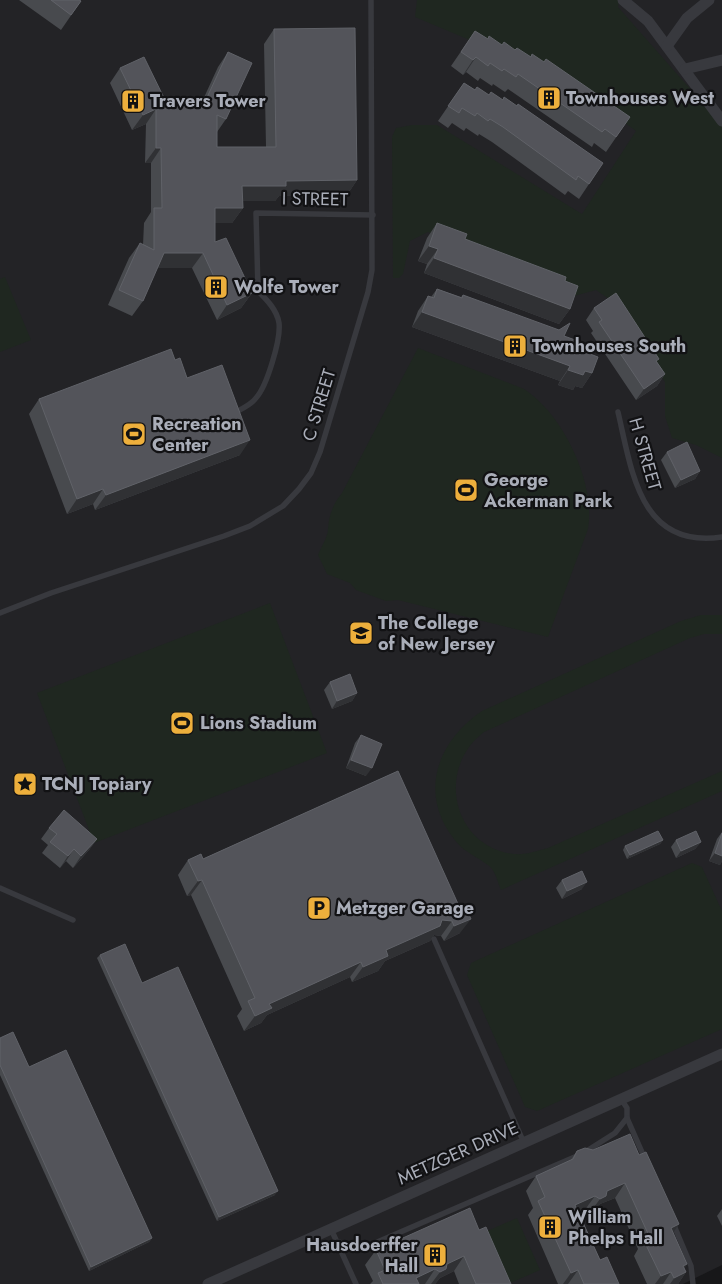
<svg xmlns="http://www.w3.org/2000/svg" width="722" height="1284" font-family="Jost,sans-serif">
	<rect width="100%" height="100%" fill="#171719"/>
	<!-- built -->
	<polygon fill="#232326" points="0,0 722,0 722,1265 683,1284 0,1284"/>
	<!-- green -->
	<g fill="#1f2720">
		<polygon points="417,0 619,0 618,7 722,125 722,458 696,445 672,438 665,416 665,382 612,301 596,290 570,297 428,232 410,241 403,274 399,278 393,278 392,137 396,128 412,125 437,125 582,214 636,131 569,82 415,17"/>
		<polygon points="5,277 31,340 0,352 0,279"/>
		<path d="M418 348 524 389C563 414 596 483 588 529L548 637 398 600 386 601 356 590 350 583 327 574 318 555C321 547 328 537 328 529 329 515 333 504 342 493Z"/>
		<polygon points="270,603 327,753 94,843 37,693"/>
		<path d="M701 615H722V634H704L690 638 484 732C435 769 453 847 514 854 526 855 537 851 548 848L722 771V791L501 890C498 883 496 874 492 869 488 863 469 854 461 847 417 801 433 744 482 711L681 621Z"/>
		<polygon points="692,863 702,867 722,911 722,1029 537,1111 525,1107 467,975 471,963"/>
		<polygon points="517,1218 540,1270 508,1284 485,1232"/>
	</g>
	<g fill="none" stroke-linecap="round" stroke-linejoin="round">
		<!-- lane -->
		<g stroke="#38393e" stroke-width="5.5">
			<path d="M618 412C632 472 640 549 722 537"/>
			<path d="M234 413C241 409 251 405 256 398 267 386 281 339 279 323 277 310 267 300 258 291L256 213 373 215"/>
			<polyline points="0,613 51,593 224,536 250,526 283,506 299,489 311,473 320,452 368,292 372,270 371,0"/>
			<polyline points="0,888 73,920"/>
			<polyline points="434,939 524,1143"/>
			<polyline points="621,1099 627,1108 627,1118 645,1159"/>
			<polyline points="585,1152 615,1133 627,1118"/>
			<polyline points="673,1223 691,1266 693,1284"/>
			<polyline points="331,1229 356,1284"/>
			<polyline points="338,1242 356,1247 368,1246 577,1156"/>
		</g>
		<!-- street -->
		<g stroke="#38393e" stroke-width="11">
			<polyline points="623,0 648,21 722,121"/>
			<polyline points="667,46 687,18 709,0"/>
			<polyline points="685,69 722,60"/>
			<polyline points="208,1284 722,1054"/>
		</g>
	</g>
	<!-- wall -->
	<g fill="#484a4e">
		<polygon points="19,0 79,0 81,1 61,30"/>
		<polygon points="274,29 357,180 347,195 279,196 275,201 243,201 243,208 232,223 215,223 215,242 252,293 241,308 217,320 192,268 157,268 143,301 132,316 108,305 129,258 140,243 143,245 144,223 151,212 151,163 145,163 146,124 132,130 110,83 120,68 167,104 201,104 218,67 228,52 226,119 217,132 217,147 266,147 264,44"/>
		<polygon points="475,31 487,39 531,57 630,117 606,152 594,143 592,147 508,89 505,92 493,84 492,86 480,78 478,81 466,72 463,75 451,66"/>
		<polygon points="464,83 475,90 503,100 603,163 579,199 568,191 565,195 492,142 479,134 478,136 466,128 464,131 452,123 448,128 438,121"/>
		<polygon points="437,223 465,239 565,281 570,309 559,324 424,273 427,264 418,261 427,238"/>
		<polygon points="437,289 461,297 463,295 564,336 590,354 592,373 582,388 575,386 573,390 558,385 560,381 412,327 418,311 428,296 431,297"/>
		<polygon points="594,308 657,362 665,374 657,386 636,400 591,333 593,331 586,320"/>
		<polygon points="175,360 240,455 95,510 93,504 67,514 29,414 39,399"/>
		<polygon points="667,452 700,471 695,479 675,488 661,460"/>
		<polygon points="330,682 357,693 352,701 332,709 324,690"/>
		<polygon points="361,735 366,776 346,768 355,743"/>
		<polygon points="398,771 460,933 444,941 441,936 434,935 430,941 385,961 378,971 352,982 350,977 267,1015 261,1023 244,1031 237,1016 242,1009 191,895 187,896 178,875 188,860 203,859"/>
		<polygon points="49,828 97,839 89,850 73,868 66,861 60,868 42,853 48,845 41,839"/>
		<polygon points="722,832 722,861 720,865 709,861 717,839"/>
		<polygon points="663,840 660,844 627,859 623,850 625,846"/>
		<polygon points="676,840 701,842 695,849 676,858 671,847"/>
		<polygon points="562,880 582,889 562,899 556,888"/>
		<polygon points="100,955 142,983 275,1195 217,1221 97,958"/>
		<polygon points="0,1038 152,1238 149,1242 89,1271 0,1075"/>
		<polygon points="593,1150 639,1155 679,1224 673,1232 687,1264 684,1268 686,1272 678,1284 647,1284 634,1256 638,1249 615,1198 600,1204 595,1211 589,1214 584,1211 579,1214 600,1260 619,1284 558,1284 528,1215 533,1208 526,1191 536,1176 570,1161 577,1151"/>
		<polygon points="722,1209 722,1226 717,1216"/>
		<polygon points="479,1230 511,1284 459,1284 454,1271 440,1278 435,1284 370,1284 373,1281 365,1265 376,1250"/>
	</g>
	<!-- shaded-wall -->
	<g fill="#303134">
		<polygon points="476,57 466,72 463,75 473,60"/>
		<polygon points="156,109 146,124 132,130 143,115"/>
		<polygon points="156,148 161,148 151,163 145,163"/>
		<polygon points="357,180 347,195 279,196 275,201 232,201 242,186 286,181"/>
		<polygon points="215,208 243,208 232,223 205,223"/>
		<polygon points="429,246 438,249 427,264 418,261"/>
		<polygon points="164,253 203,253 192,268 154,268"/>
		<polygon points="434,258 570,309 559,324 424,273"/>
		<polygon points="252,293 241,308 217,320 227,305"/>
		<polygon points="422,312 570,366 560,381 412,327"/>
		<polygon points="568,370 585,371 592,373 582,388 575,386 573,390 558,385"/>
		<polygon points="665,374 657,386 636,400 644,389"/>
		<polygon points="250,440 240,455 95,510 106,495"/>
		<polygon points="700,471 695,479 675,488 681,480"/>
		<polygon points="103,489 93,504 67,514 77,499"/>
		<polygon points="357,693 352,701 332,709 337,701"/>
		<polygon points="351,760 372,768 366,776 346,768"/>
		<polygon points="97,839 89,850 73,868 81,856"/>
		<polygon points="663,840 660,844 627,859 630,855"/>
		<polygon points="701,842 695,849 676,858 681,851"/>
		<polygon points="74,849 66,861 60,868 68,856"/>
		<polygon points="715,853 722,856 722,861 720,865 709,861"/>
		<polygon points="202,880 191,895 187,896 198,881"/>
		<polygon points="587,882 582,889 562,899 567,891"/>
		<polygon points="471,919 460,933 444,941 454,926"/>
		<polygon points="442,920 452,921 441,936 434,935 430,941 385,961 378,971 352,982 363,967 386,950"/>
		<polygon points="361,962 350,977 267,1015 261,1023 244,1031 255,1016 269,1004"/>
		<polygon points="625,1183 615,1198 600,1204 595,1211 589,1214 600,1199 607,1191"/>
		<polygon points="278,1191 275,1195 217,1221 219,1217"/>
		<polygon points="595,1196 584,1211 565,1220 575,1205"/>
		<polygon points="679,1224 669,1239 671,1228"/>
		<polygon points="152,1238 149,1242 89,1271 91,1267"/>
		<polygon points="464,1256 454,1271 440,1278 435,1284 431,1284 440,1272 447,1264"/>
		<polygon points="687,1264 679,1275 686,1272 678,1284 670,1284 683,1266"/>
		<polygon points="435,1269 425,1284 412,1284 416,1278"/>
		<polygon points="578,1270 568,1284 563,1284 571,1273"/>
		<polygon points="671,1272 663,1284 655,1284 661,1276"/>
	</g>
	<!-- building -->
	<g fill="#53545a" stroke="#606268">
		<polygon points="51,0 79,0 81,1 71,15"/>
		<polygon points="355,28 357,180 286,181 286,186 242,186 243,208 215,208 215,242 226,238 252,293 227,305 203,253 164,253 143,301 119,290 140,243 154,250 154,208 162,208 161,148 156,148 156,109 143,115 120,68 144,57 167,104 204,104 228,52 252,63 226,119 217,115 217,147 276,147 274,29"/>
		<polygon points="475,31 488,39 489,36 502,45 504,42 515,50 517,48 531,57 532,54 544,62 546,59 630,117 616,137 605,129 602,132 518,74 516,77 504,69 502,71 490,63 488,66 476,57 473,60 461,52"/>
		<polygon points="464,83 475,90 477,87 489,95 491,92 503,100 504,97 517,106 518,104 603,163 589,184 578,176 576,180 503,127 490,119 488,121 477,113 475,116 462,108 459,113 448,106"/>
		<polygon points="437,223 467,234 465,239 566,277 565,281 578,286 570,309 434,258 438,249 429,246"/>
		<polygon points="437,289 462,298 463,295 559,330 570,323 564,336 578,341 577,345 591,351 590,354 598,357 592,373 585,371 583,375 568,370 570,366 422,312 428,296 434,298"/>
		<polygon points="616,293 659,359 656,361 665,374 644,389 599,322 602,320 594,308"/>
		<polygon points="171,349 175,360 180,358 187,378 222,365 250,440 106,495 103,489 77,499 39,399"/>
		<polygon points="687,442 700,471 681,480 667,452"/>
		<polygon points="350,674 357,693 337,701 330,682"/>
		<polygon points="361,735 382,744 372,768 351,760"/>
		<polygon points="398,771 459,906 464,904 471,919 454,926 452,921 442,920 440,926 386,950 388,956 363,967 361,962 269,1004 272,1008 255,1016 248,1001 255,998 202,880 198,881 188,860 201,854 203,859"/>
		<polygon points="64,810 97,839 81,856 74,849 68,856 50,842 57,834 49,828"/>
		<polygon points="658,831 663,840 630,855 625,846"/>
		<polygon points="696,831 701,842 681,851 676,840"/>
		<polygon points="722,833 722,856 715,853"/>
		<polygon points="582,871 587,882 567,891 562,880"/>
		<polygon points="125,944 142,983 178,967 278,1191 219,1217 100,955"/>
		<polygon points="13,1032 29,1067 66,1050 152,1238 91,1267 0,1065 0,1038"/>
		<polygon points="630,1134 639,1155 646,1152 679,1224 671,1228 687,1264 683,1266 686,1272 674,1278 671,1272 661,1276 644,1241 650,1238 625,1183 607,1191 606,1196 600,1199 595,1196 575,1205 600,1260 607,1257 619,1284 584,1284 578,1270 571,1273 538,1201 545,1197 536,1176 573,1159 577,1151 585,1148 593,1150"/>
		<polygon points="470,1208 479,1230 486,1227 511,1284 476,1284 464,1256 447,1264 446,1269 440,1272 435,1269 416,1278 419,1284 383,1284 378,1273 385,1270 376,1250"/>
	</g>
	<!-- icons -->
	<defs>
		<g id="building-square" transform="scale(1.25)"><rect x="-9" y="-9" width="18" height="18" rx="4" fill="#edaf3c" stroke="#121214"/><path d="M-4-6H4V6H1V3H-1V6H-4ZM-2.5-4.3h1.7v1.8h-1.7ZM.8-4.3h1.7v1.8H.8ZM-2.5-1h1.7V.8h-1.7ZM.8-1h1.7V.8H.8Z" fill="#111"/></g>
		<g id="stadium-square" transform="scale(1.25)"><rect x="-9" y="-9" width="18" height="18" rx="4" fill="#edaf3c" stroke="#121214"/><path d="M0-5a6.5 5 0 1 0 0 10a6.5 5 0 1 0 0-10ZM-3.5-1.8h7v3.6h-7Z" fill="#111"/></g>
		<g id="university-square" transform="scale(1.25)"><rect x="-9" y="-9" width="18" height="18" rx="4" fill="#edaf3c" stroke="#121214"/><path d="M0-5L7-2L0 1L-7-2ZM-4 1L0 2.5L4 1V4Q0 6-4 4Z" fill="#111"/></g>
		<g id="sight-square" transform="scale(1.25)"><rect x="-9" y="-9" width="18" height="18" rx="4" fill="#edaf3c" stroke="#121214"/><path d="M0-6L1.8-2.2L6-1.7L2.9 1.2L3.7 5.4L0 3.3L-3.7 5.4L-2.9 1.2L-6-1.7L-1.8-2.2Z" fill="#111"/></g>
		<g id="parking-square" transform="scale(1.25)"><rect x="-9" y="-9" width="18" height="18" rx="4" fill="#edaf3c" stroke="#121214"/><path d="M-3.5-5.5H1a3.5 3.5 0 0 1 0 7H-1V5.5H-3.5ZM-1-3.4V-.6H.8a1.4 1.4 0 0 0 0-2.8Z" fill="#111"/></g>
	</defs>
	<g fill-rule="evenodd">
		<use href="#building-square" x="549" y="98"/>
		<use href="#building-square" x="133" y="101"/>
		<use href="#building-square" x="216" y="287"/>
		<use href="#building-square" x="515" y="346"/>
		<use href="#stadium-square" x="134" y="434"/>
		<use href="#stadium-square" x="466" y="490"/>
		<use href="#university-square" x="361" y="633"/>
		<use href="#stadium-square" x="182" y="723"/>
		<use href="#sight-square" x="25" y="784"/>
		<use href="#parking-square" x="319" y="908"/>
		<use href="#building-square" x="550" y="1227"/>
		<use href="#building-square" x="435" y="1255"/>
	</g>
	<g text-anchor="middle" stroke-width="4.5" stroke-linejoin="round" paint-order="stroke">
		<!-- poi labels -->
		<g font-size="18" font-weight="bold" fill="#aaaeb9" stroke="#121214" text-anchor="start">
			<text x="566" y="104">Townhouses West</text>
			<text x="150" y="107">Travers Tower</text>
			<text x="234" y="293">Wolfe Tower</text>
			<text x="532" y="352">Townhouses South</text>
			<text x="152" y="430">Recreation<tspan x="152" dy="21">Center</tspan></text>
			<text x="484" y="486">George<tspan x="484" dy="21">Ackerman Park</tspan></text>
			<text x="378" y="629">The College<tspan x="378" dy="21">of New Jersey</tspan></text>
			<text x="200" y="729">Lions Stadium</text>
			<text x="42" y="790">TCNJ Topiary</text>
			<text x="336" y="914">Metzger Garage</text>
			<text x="568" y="1223">William<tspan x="568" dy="21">Phelps Hall</tspan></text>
			<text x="418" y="1251" text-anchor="end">Hausdoerffer<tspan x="418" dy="21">Hall</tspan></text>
		</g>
		<!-- street labels -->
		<g font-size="18" fill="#aaaeb9" stroke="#121214">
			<text transform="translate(315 199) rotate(1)" y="6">I STREET</text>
			<text transform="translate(319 405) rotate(-73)" y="6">C STREET</text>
			<text transform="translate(645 454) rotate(74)" y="6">H STREET</text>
			<text transform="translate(458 1153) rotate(-24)" y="6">METZGER DRIVE</text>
		</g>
	</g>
</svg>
